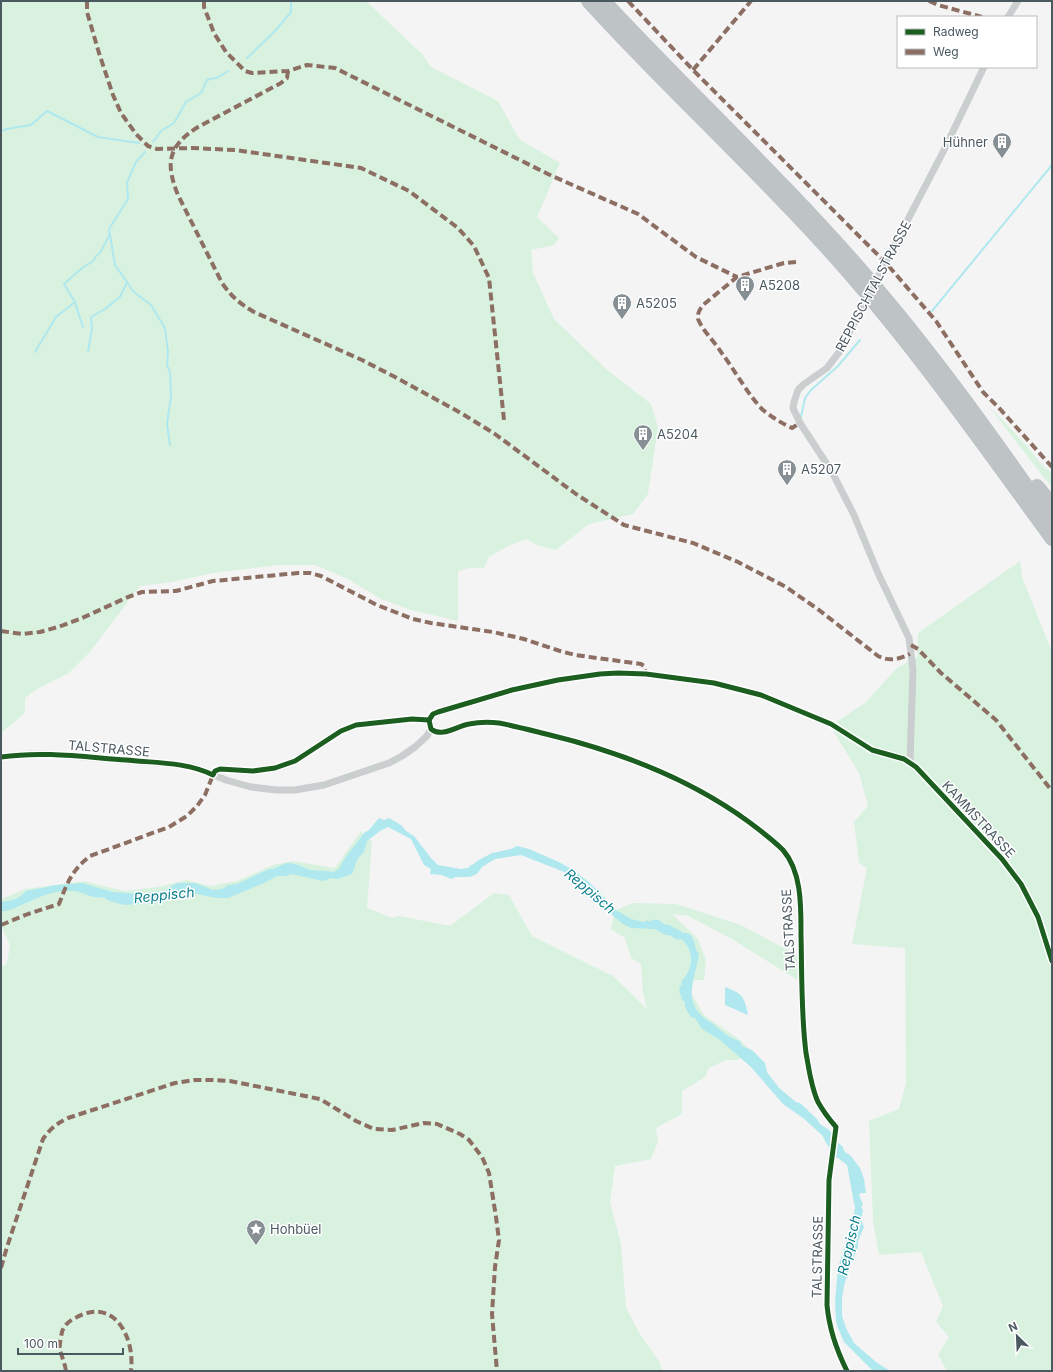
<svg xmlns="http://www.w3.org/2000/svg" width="1053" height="1372" font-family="Inter,sans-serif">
	<rect width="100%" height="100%" fill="#f4f4f4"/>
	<!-- green -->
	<g fill="#d9f2e0">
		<polygon points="1,1 366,1 423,55 431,67 498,101 520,140 560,163 537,217 559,238 554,245 531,250 533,273 554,319 605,368 651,404 658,427 648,494 633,514 589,524 556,550 537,545 526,539 508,546 489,557 484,568 469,568 458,571 458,621 411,610 381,599 348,579 315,565 278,565 213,573 172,582 140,586 89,653 69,673 37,689 25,698 25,713 1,733"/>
		<polygon points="987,404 1026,445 1045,468 1052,472 1052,488"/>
		<polygon points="1020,561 1022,577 1052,652 1052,1371 947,1371 938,1355 949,1337 936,1322 943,1306 921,1252 879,1255 873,1221 869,1121 899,1109 906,1083 905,948 852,944 867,868 859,863 854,822 868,806 859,773 830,726 865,703 897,668 917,657 918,633"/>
		<polygon points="361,831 372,842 367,908 392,918 399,916 450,926 494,893 509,895 532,936 613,976 647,1009 643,993 641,964 631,958 625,938 611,929 613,918 618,909 633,903 676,904 741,925 799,956 799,981 732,939 688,916 672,914 698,939 706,960 704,980 694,980 691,993 704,1015 740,1040 750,1050 738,1060 726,1060 709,1068 705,1077 682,1091 682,1114 656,1128 658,1142 651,1159 615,1166 610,1202 621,1244 626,1308 641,1336 659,1361 663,1371 1,1371 1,967 6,964 8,957 10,945 1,925 1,899 25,889 84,881 125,891 158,887 187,880 210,886 237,881 273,865 292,861 335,868"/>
	</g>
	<!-- water -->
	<g fill="#afe8ee">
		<path d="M379 818 384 820 389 818 401 825 406 831 414 836 431 858 438 865 461 869 468 868 471 865 474 864 477 861 492 853 511 849 517 846 529 849 559 862 573 870 589 882 604 897 611 907 631 919 644 922 648 920 649 922C656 917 660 920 665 925L667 924 681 931 682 933C693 931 695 943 696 950L699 953C697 974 682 998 702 1016 705 1019 709 1021 712 1023 721 1030 728 1038 740 1041L742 1046 752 1050 765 1063 767 1072 779 1088 796 1102 800 1103 817 1119 820 1124 829 1130 834 1136 836 1141 842 1146 845 1152 851 1156 860 1168 864 1179 866 1193H861L859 1195 863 1204 861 1207 863 1210 861 1220 864 1227 858 1241V1247L849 1269 844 1286 842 1299V1316L846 1328 854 1343 876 1362 890 1371H874L871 1369 844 1342 838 1328 836 1321 835 1301 838 1268 853 1218 855 1208 847 1165 838 1158 834 1157 822 1135 803 1118 783 1104 751 1067 720 1040 702 1029 695 1018H692C688 1013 684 1008 685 1002L681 999 682 997 679 992 680 988 679 986 682 985 681 982C693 969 696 952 681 939L678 940 669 935H665L655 929 631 928 623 924 612 915 599 900 594 898 591 894 582 888 579 882 572 875 521 855 495 859 482 867 477 874 470 877H456L451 879 442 875 430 874 431 869 424 865 411 839 388 827 380 831 367 841 364 852 358 858 352 874 338 879 331 878 323 881 292 874 286 876H277L264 883 228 898H216L197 894H182L171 896 155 903 124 905 107 900 104 897C91 900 84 891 72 891 50 889 27 904 7 911H1V902C12 900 18 900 26 891L57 885 82 883 113 892 142 894 145 896 146 893 161 891 163 893 169 887 178 883H195L213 890 222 889 229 885 237 884 269 869C276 870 281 863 289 863 296 863 304 868 311 870 318 871 325 870 333 872L339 869C345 855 356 845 365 832L368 831Z"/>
		<path d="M725 987C743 994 744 996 748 1015L725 1005Z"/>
	</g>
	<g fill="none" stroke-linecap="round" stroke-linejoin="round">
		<!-- stream -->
		<g stroke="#afe8ee" stroke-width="2">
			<polyline points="247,58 275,31 291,12 291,1"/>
			<polyline points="1,131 7,129 31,125 47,111 98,137 139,143"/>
			<polyline points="153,142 161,131 174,123 186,102 201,93 207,80 219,77 228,71"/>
			<polyline points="145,152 136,162 132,171 127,183 128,199 109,229 115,265 134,292 151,305 165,328 168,352 167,365 170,372 171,396 167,424 170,445"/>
			<polyline points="75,303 83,327"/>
			<polyline points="932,311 1052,165"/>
			<polyline points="88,351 92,329 91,317 105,309 120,297 127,282"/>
			<polyline points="35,352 56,317 75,302 64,284 82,268 93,261 96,256 100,253 110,234"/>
			<polyline points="801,417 805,398 811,390 838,366 860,340"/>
		</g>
		<!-- highway casing -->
		<g stroke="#b9bfc3" stroke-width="14">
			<g id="highway">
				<path d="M588 1C664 85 748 161 824 245 908 337 979 439 1052 539"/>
				<path d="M604 1C689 92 780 177 862 271 931 350 992 436 1052 522"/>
				<polyline points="1037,486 1052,504"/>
			</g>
		</g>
		<!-- street -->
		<g stroke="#cacecf" stroke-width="7">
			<polyline points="1008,17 1018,1"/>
			<polyline points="880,273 942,154 984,67"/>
			<polyline points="858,315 840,351 827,368 804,384 798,390 794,402 793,408 800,423 832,472 854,515 878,573 909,638 913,670 910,762"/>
			<path d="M429 720 431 729C442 738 457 726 469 724 479 722 490 722 499 723 515 726 530 730 546 734 617 751 689 778 749 822 761 831 773 840 783 850 802 872 801 907 801 935 802 974 801 1014 806 1053 809 1069 811 1087 818 1102 823 1111 829 1119 836 1127L829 1180 827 1305C829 1328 837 1351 847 1371"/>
			<polyline points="429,720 433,714 438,712 512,690 558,680 600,674 618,673 646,674 714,683 761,695 831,724 872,750 904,759 916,767 1002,859 1021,884 1038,917 1052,961"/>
			<polyline points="1,757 30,754 46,754 170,764 194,767 226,780 251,787 276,790 295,790 324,785 389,763 402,756 415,747 427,736 431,729"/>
			<polyline points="213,775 215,771 220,769 253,771 275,768 295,761 341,731 356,725 412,719 429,720"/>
		</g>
		<!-- highway -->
		<use href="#highway" stroke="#bec3c6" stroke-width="13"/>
		<!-- street-bridge -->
		<polyline stroke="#cacecf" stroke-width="7" points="858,315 880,273"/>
		<!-- quiet -->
		<g stroke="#8d6e63" stroke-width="4" stroke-dasharray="8 4" stroke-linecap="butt">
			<polyline points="87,1 87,12 99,53 113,95 121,113 136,134 148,146 157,149 192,148 235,150 361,168 409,191 458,228 474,246 489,278 504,420"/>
			<polyline points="204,1 204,7 214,33 226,52 245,71 252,73 288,71 307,65 335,68 550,175 638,214 696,257 737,277"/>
			<polyline points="628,1 693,70 886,263 936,321 983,392 1000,409 1052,467"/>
			<polyline points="929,1 938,5 982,17"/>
			<polyline points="693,70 751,1"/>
			<path d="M288 71 287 78 281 83 198 127C168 146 165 163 178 195L222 283C232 297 239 303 254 312L362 360 395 377 461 413 495 434 576 494 624 525 693 543 738 562 786 587 819 610 878 656C890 662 899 659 910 654"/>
			<path d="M796 262 784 263 737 277 703 305C700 309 697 313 698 319 703 331 714 341 721 352 734 369 748 395 763 410 772 417 781 423 792 428L800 423"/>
			<polyline points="1,631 22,634 40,632 58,627 80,619 128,597 142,592 176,591 213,581 298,573 310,573 321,576 377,605 413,619 431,623 493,632 524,639 560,651 575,655 641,664 644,666 646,674"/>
			<polyline points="911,645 918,649 941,673 996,720 1052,791"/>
			<path d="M1 925 28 914 59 904C67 883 72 870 90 856L169 827 187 816 197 806 205 795 213 775"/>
			<path d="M1 1268 7 1247 43 1139C50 1129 57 1123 68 1118L175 1083 195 1080H213L230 1081 320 1099 356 1121 374 1129 392 1130 424 1123 437 1124 460 1134 469 1140 482 1157 489 1173 496 1217 499 1240 495 1267 492 1314 497 1371"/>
			<path d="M66 1371C65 1364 62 1357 60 1350 59 1345 61 1337 62 1332 64 1325 70 1320 77 1317 115 1297 135 1338 131 1371"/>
		</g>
		<!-- cycleway casing -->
		<g stroke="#fff" stroke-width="8">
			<g id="cycleway">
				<path d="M429 720 431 729C442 738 457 726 469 724 479 722 490 722 499 723 515 726 530 730 546 734 617 751 689 778 749 822 761 831 773 840 783 850 802 872 801 907 801 935 802 974 801 1014 806 1053 809 1069 811 1087 818 1102 823 1111 829 1119 836 1127L829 1180 827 1305C829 1328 837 1351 847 1371"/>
				<polyline points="429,720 433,714 438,712 512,690 558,680 600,674 618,673 646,674 714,683 761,695 831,724 872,750 904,759 916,767 1002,859 1021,884 1038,917 1052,961"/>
				<path d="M1 757C43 751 84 757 126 760 155 763 187 762 213 775L215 771 220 769 253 771 275 768 295 761 341 731 356 725 412 719 429 720"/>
			</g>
		</g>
		<!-- cycleway -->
		<use href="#cycleway" stroke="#1b5e20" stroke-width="5"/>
	</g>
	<!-- icons -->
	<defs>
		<g id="building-pin" transform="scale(1)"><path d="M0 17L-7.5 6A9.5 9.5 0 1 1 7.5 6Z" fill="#868f94" stroke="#fff"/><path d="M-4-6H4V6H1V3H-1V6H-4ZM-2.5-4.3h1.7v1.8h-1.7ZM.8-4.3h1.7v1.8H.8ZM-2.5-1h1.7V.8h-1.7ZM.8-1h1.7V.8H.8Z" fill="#fff"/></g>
		<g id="sight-pin" transform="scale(1)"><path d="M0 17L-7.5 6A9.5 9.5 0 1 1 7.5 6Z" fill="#868f94" stroke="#fff"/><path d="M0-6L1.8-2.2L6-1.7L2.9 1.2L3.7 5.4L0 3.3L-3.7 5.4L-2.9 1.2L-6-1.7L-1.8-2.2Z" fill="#fff"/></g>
	</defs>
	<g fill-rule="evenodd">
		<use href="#building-pin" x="1002" y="142"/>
		<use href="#building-pin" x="745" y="285"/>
		<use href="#building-pin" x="622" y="303"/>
		<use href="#building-pin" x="643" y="434"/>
		<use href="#building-pin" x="787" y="469"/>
		<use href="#sight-pin" x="256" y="1229"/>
	</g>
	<g text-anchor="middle" stroke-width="3" stroke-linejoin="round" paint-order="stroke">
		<!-- poi labels -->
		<g font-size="13" fill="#4a5860" stroke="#fff" text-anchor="start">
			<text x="988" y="147" text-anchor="end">Hühner</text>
			<text x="759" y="290">A5208</text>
			<text x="636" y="308">A5205</text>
			<text x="657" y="439">A5204</text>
			<text x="801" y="474">A5207</text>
			<text x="270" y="1234">Hohbüel</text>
		</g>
		<!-- street labels -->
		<g font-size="13" fill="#4a5860" stroke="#fff">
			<text transform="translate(873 286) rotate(-62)" y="5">REPPISCHTALSTRASSE</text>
			<text transform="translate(109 748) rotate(5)" y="5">TALSTRASSE</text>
			<text transform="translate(979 819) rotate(47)" y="5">KAMMSTRASSE</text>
			<text transform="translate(788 930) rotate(-93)" y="5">TALSTRASSE</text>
			<text transform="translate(817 1257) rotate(-89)" y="5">TALSTRASSE</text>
		</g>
		<!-- water labels -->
		<g font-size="14" font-style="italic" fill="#0f828f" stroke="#fff">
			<text transform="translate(590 891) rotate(40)" y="5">Reppisch</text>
			<text transform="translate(164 895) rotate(-6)" y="5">Reppisch</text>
			<text transform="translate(849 1245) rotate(-77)" y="5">Reppisch</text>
		</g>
	</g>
	<!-- border -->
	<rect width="1053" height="1372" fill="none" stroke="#4a5860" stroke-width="4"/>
	<!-- legend -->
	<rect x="897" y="16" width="140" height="52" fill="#ffffff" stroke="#b7bcbf"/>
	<rect x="905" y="29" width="20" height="6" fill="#1b5e20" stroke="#b7bcbf"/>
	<text x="933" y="36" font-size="12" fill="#4a5860">Radweg</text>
	<rect x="905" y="49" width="20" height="6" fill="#8d6e63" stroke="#b7bcbf"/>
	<text x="933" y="56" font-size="12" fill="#4a5860">Weg</text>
	<!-- north arrow -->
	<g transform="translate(1017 1336) rotate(336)" stroke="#ffffff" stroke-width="3" paint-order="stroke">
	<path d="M0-3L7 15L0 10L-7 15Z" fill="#4a5860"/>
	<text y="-6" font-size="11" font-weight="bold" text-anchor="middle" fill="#4a5860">N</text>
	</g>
	<!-- scale -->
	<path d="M18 1348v6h105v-6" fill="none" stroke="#4a5860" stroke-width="2"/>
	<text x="24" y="1348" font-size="12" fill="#4a5860" stroke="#ffffff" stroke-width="3" paint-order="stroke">100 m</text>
</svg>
